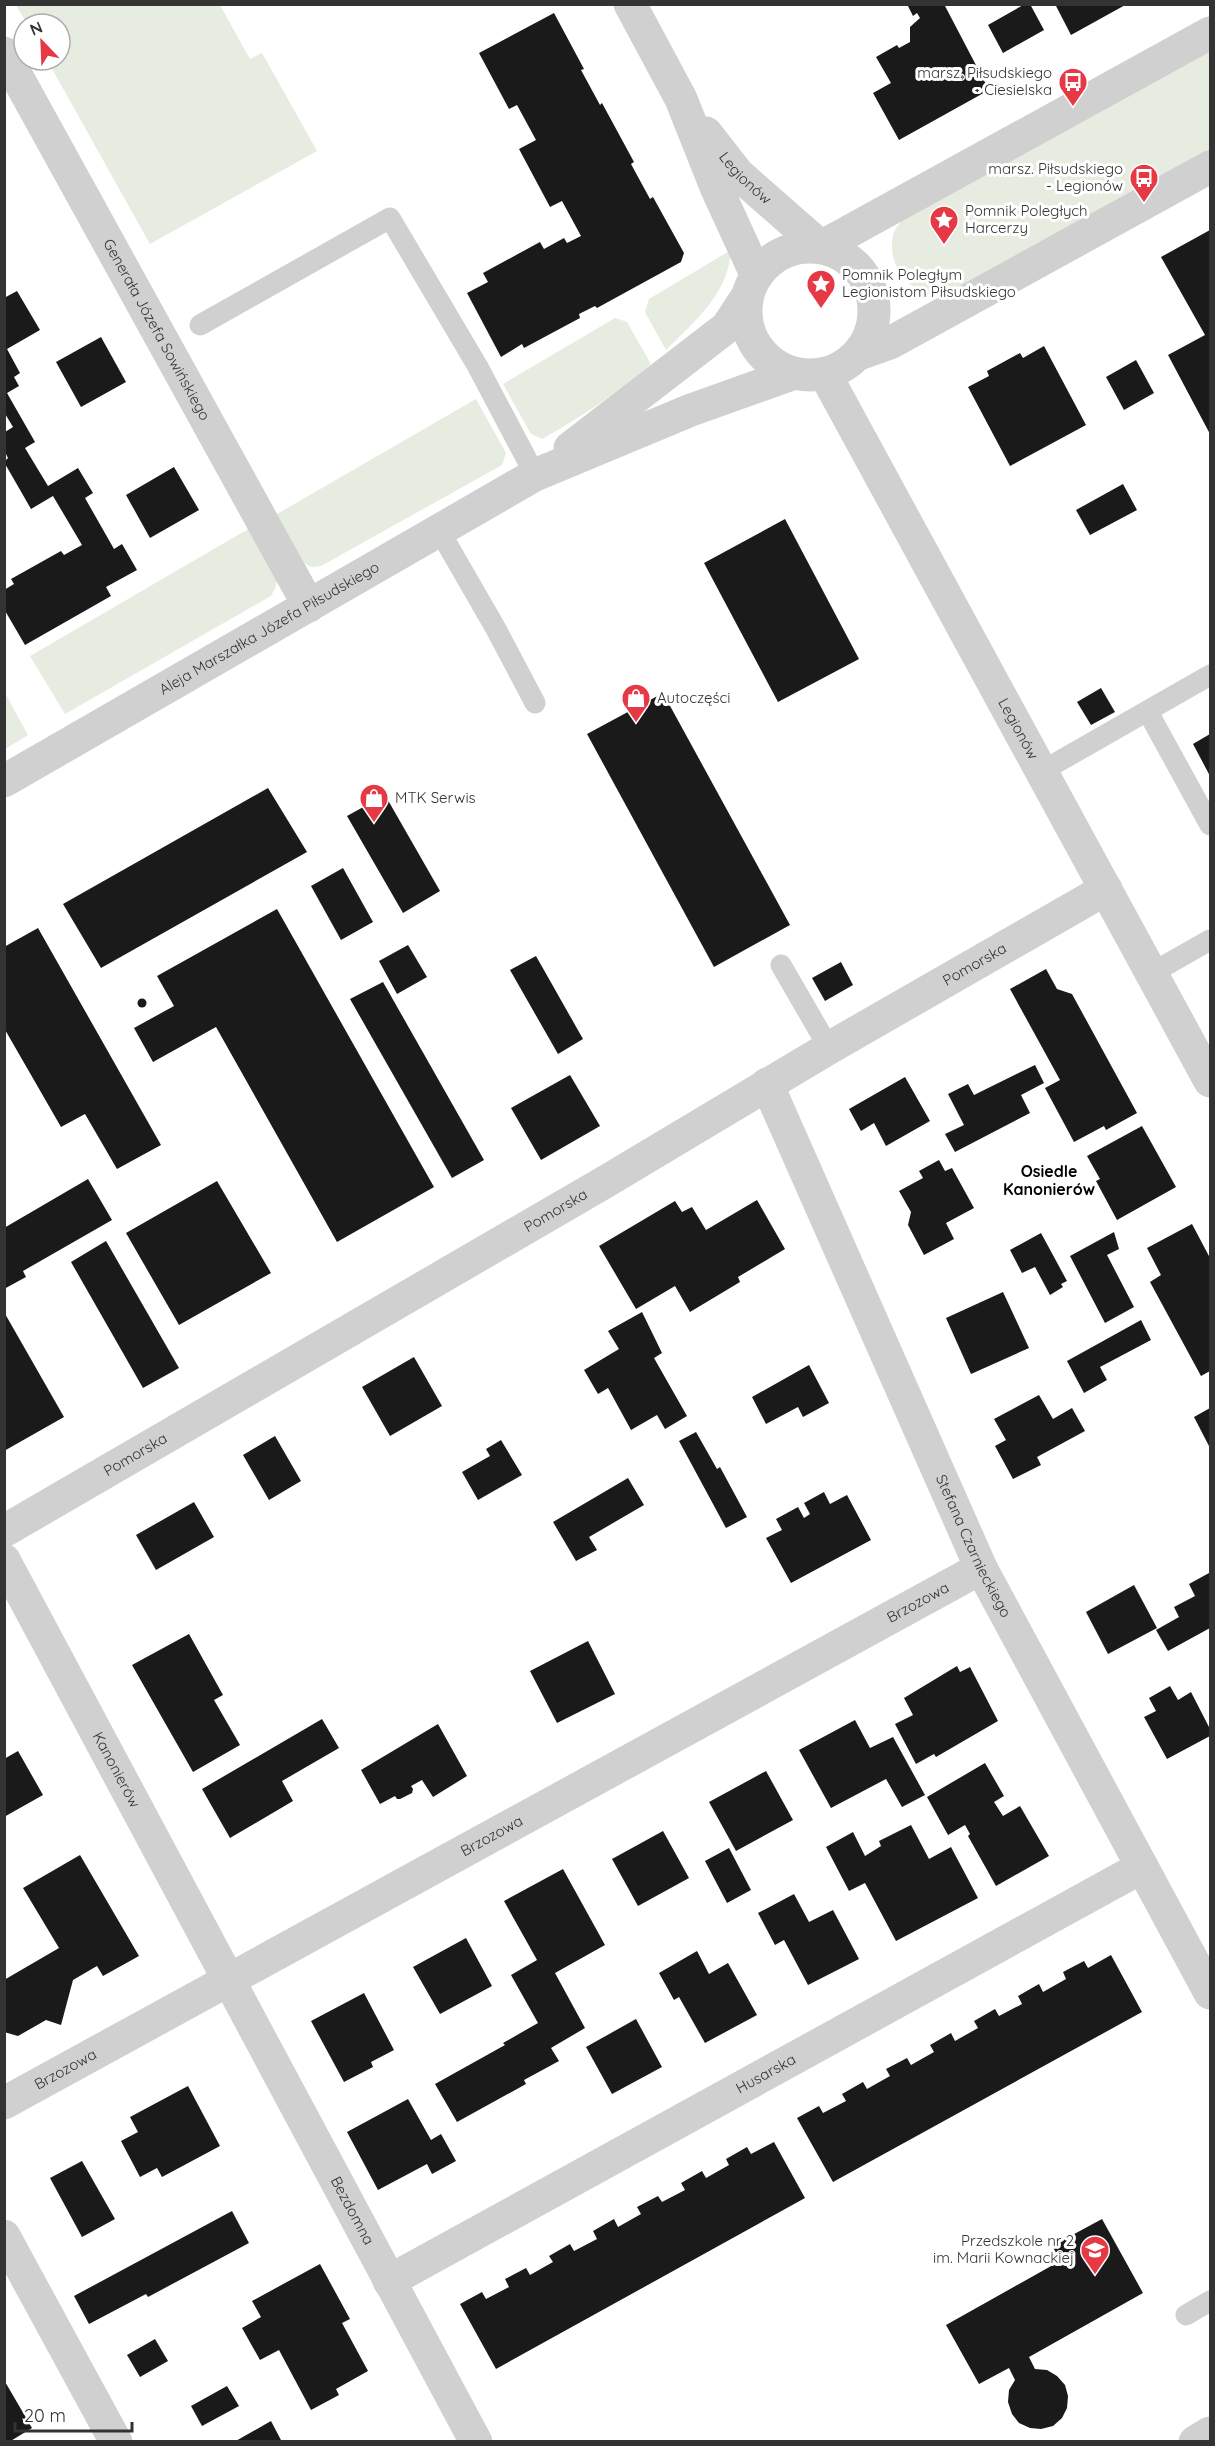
<svg xmlns="http://www.w3.org/2000/svg" width="1215" height="2446" font-family="Quicksand,sans-serif">
	<rect width="100%" height="100%" fill="#fff"/>
	<!-- green -->
	<g fill="#e6ecdf">
		<polygon points="16,5 220,5 250,59 262,53 317,151 150,244 47,60 60,60 60,24 27,24"/>
		<path d="M1210 46V154L959 294C951 294 942 296 935 295 907 291 887 264 893 236 894 228 904 219 908 212Z"/>
		<path d="M731 250C729 293 694 322 666 350L645 312 649 299Z"/>
		<path d="M615 318 627 322 651 364C617 393 581 417 542 439L531 434 503 384Z"/>
		<polygon points="476,399 506,453 502,465 321,566 311,567 304,563 277,514"/>
		<polygon points="250,528 277,578 276,586 271,596 65,714 30,656"/>
		<polygon points="5,693 28,735 5,749 4,749"/>
	</g>
	<!-- building -->
	<g fill="#1a1a1a">
		<polygon points="907,4 944,4 989,90 899,140 873,93 891,83 876,57 897,45 899,48 910,42 910,27 920,18 917,13 913,16"/>
		<polygon points="1025,4 1030,4 1044,30 1003,53 988,25"/>
		<polygon points="1055,4 1127,4 1071,35"/>
		<polygon points="554,13 584,69 581,70 600,105 602,103 634,162 631,164 650,199 653,197 684,253 681,262 597,308 595,306 579,314 580,318 524,348 522,344 501,357 467,293 488,282 483,273 540,242 544,249 564,238 567,243 581,236 562,201 550,207 519,149 536,140 517,105 509,109 479,53"/>
		<polygon points="1210,230 1210,434 1168,355 1205,335 1161,257"/>
		<polygon points="17,291 40,330 7,349 20,373 14,377 19,386 7,393 35,442 25,448 48,486 78,468 93,493 85,498 114,549 122,544 137,570 106,587 111,596 25,645 4,609 4,590 14,584 11,579 61,551 64,555 82,545 53,496 31,509 4,462 8,458 5,452 5,432 13,427 4,412 4,298"/>
		<polygon points="101,337 126,382 81,407 56,362"/>
		<polygon points="1044,346 1086,425 1010,466 968,387 989,376 987,371 1020,353 1023,358"/>
		<polygon points="1136,360 1154,393 1124,410 1106,377"/>
		<polygon points="174,467 199,510 150,538 126,495"/>
		<polygon points="1123,484 1137,510 1090,535 1076,510"/>
		<polygon points="785,519 859,659 778,702 704,563"/>
		<polygon points="1101,688 1115,712 1091,725 1077,702"/>
		<polygon points="663,693 790,925 714,967 587,734"/>
		<polygon points="1210,734 1210,776 1193,744"/>
		<polygon points="268,788 307,852 101,968 63,904"/>
		<polygon points="385,795 440,891 403,913 347,816"/>
		<polygon points="343,868 373,922 341,940 311,886"/>
		<polygon points="277,909 434,1187 337,1242 216,1027 153,1062 134,1028 174,1006 157,976"/>
		<polygon points="38,928 161,1145 117,1169 85,1114 61,1127 4,1028 4,947"/>
		<polygon points="408,945 427,977 397,994 379,961"/>
		<polygon points="536,956 583,1039 558,1054 510,970"/>
		<polygon points="841,962 853,985 825,1001 812,978"/>
		<polygon points="1046,969 1057,989 1072,994 1137,1113 1106,1130 1104,1126 1074,1142 1045,1088 1060,1080 1010,989"/>
		<polygon points="383,982 484,1160 452,1178 350,999"/>
		<circle cx="142" cy="1003" r="4.5"/>
		<polygon points="1035,1065 1044,1083 1021,1095 1030,1113 955,1152 945,1134 964,1125 948,1094 968,1084 974,1095"/>
		<polygon points="570,1075 600,1126 541,1160 511,1108"/>
		<polygon points="905,1077 930,1121 886,1146 874,1123 861,1131 849,1109"/>
		<polygon points="1142,1126 1176,1187 1117,1220 1096,1181 1100,1179 1087,1156"/>
		<polygon points="939,1160 945,1171 952,1168 974,1208 946,1223 954,1239 924,1255 908,1225 911,1212 899,1191 923,1178 919,1171"/>
		<polygon points="88,1179 112,1220 23,1271 26,1277 4,1289 4,1228"/>
		<polygon points="217,1181 271,1273 179,1325 126,1233"/>
		<polygon points="757,1200 785,1249 738,1277 740,1282 690,1312 675,1286 636,1309 599,1246 675,1201 682,1212 692,1207 706,1230"/>
		<polygon points="1192,1224 1210,1258 1210,1371 1201,1376 1150,1282 1161,1275 1147,1248"/>
		<polygon points="1114,1232 1119,1249 1107,1255 1134,1307 1105,1323 1070,1256"/>
		<polygon points="1041,1233 1067,1281 1061,1284 1063,1287 1050,1295 1035,1267 1022,1273 1010,1250"/>
		<polygon points="106,1241 179,1368 143,1388 71,1262"/>
		<polygon points="1003,1292 1029,1348 971,1374 946,1318"/>
		<polygon points="4,1312 64,1417 4,1451"/>
		<polygon points="642,1312 662,1353 654,1358 687,1416 665,1429 657,1415 631,1430 608,1388 598,1394 584,1370 619,1349 608,1331"/>
		<polygon points="1141,1320 1151,1340 1100,1367 1107,1380 1084,1393 1067,1361"/>
		<polygon points="414,1357 442,1406 390,1436 362,1387"/>
		<polygon points="809,1365 829,1403 803,1417 798,1407 766,1424 752,1397"/>
		<polygon points="1039,1395 1053,1419 1072,1408 1085,1431 1037,1457 1041,1465 1013,1479 995,1446 1006,1440 994,1419"/>
		<polygon points="1210,1408 1210,1448 1194,1417"/>
		<polygon points="696,1432 717,1469 720,1467 747,1517 726,1528 679,1441"/>
		<polygon points="275,1436 301,1481 269,1500 243,1455"/>
		<polygon points="501,1440 522,1475 478,1500 462,1472 490,1456 486,1449"/>
		<polygon points="628,1478 644,1505 589,1537 597,1550 576,1561 553,1522"/>
		<polygon points="824,1492 830,1504 847,1495 871,1540 791,1583 766,1538 782,1530 776,1519 798,1507 804,1518 810,1514 804,1503"/>
		<polygon points="194,1502 214,1537 156,1570 136,1535"/>
		<polygon points="1209,1573 1210,1628 1168,1651 1156,1630 1179,1617 1174,1607 1195,1596 1189,1584"/>
		<polygon points="1134,1585 1157,1628 1108,1654 1086,1612"/>
		<polygon points="189,1634 223,1695 214,1700 240,1745 193,1772 132,1665"/>
		<polygon points="588,1641 615,1694 557,1723 530,1671"/>
		<polygon points="957,1666 960,1672 970,1667 998,1721 936,1757 934,1754 916,1764 895,1724 913,1715 904,1698"/>
		<polygon points="1170,1686 1178,1700 1191,1692 1210,1729 1210,1736 1167,1759 1144,1717 1156,1711 1149,1698"/>
		<polygon points="322,1719 339,1748 282,1781 293,1801 230,1838 202,1789"/>
		<polygon points="855,1720 870,1748 893,1737 925,1795 902,1807 886,1779 831,1808 799,1750"/>
		<polygon points="438,1724 467,1776 433,1797 422,1780 411,1786 413,1789 412,1793 400,1799 397,1799 395,1796 380,1804 361,1770"/>
		<polygon points="18,1751 43,1795 4,1817 4,1759"/>
		<polygon points="985,1763 1004,1796 994,1802 1003,1816 1020,1806 1049,1856 996,1886 968,1836 970,1834 965,1825 948,1835 927,1797"/>
		<polygon points="766,1771 793,1820 736,1851 709,1802"/>
		<polygon points="911,1825 929,1859 951,1847 978,1898 896,1941 865,1883 849,1891 826,1847 853,1832 865,1856 881,1846 879,1841"/>
		<polygon points="663,1831 689,1878 638,1906 612,1859"/>
		<polygon points="729,1848 751,1890 727,1903 705,1861"/>
		<polygon points="80,1855 139,1956 103,1976 97,1966 73,1980 61,2025 46,2020 18,2036 4,2032 4,1980 59,1948 23,1888"/>
		<polygon points="563,1869 605,1945 555,1973 585,2028 551,2048 559,2061 524,2080 526,2084 457,2122 435,2084 505,2045 503,2043 538,2023 511,1975 537,1960 504,1901"/>
		<polygon points="794,1894 809,1922 833,1910 859,1959 808,1985 784,1940 775,1945 758,1913"/>
		<polygon points="466,1938 492,1986 440,2014 413,1967"/>
		<polygon points="697,1951 709,1974 728,1963 757,2015 705,2043 679,1997 674,2000 659,1973"/>
		<polygon points="1111,1955 1142,2012 833,2182 797,2118 819,2106 823,2113 846,2101 842,2094 863,2082 867,2089 890,2076 886,2069 907,2058 911,2065 934,2052 930,2045 951,2033 955,2041 978,2028 974,2021 995,2009 999,2016 1022,2004 1018,1996 1039,1984 1043,1992 1066,1979 1063,1972 1084,1961 1088,1968"/>
		<polygon points="364,1993 394,2050 371,2062 373,2067 344,2082 311,2021"/>
		<polygon points="636,2019 662,2067 612,2094 586,2047"/>
		<polygon points="188,2086 220,2146 162,2177 157,2168 140,2177 121,2141 138,2132 130,2117"/>
		<polygon points="408,2099 431,2140 441,2134 456,2161 432,2174 427,2164 378,2190 347,2132"/>
		<polygon points="774,2142 805,2198 496,2369 460,2304 482,2292 486,2299 509,2287 505,2279 526,2268 530,2275 553,2262 549,2256 570,2244 574,2251 597,2239 593,2231 614,2219 618,2227 641,2214 637,2207 658,2196 662,2202 685,2190 681,2183 702,2171 706,2178 729,2165 726,2159 747,2147 751,2154"/>
		<polygon points="82,2161 115,2219 82,2237 50,2178"/>
		<polygon points="232,2211 249,2243 148,2297 146,2294 89,2324 74,2296"/>
		<polygon points="1102,2219 1143,2293 1029,2357 1035,2369 1047,2370 1057,2376 1065,2385 1068,2396 1067,2408 1062,2418 1053,2426 1041,2429 1030,2428 1019,2423 1012,2414 1008,2402 1009,2390 1015,2380 1009,2368 979,2384 946,2325 1060,2261 1052,2246"/>
		<polygon points="320,2264 350,2319 342,2323 368,2371 336,2389 339,2395 311,2410 279,2350 260,2360 242,2328 261,2317 252,2301"/>
		<polygon points="155,2339 168,2361 140,2377 127,2355"/>
		<polygon points="4,2380 32,2428 9,2442 4,2442"/>
		<polygon points="227,2386 239,2406 202,2426 191,2406"/>
		<polygon points="271,2421 282,2442 234,2442"/>
	</g>
	<g fill="none" stroke-linecap="round" stroke-linejoin="round">
		<!-- service -->
		<g stroke="#d0d0d0" stroke-width="21">
			<polyline points="200,325 390,218 478,367 535,475"/>
			<polyline points="439,530 496,629 535,703"/>
			<polyline points="1148,712 1210,825"/>
			<polyline points="1042,771 1210,675"/>
			<polyline points="781,965 829,1048"/>
			<polyline points="1152,973 1210,940"/>
			<polyline points="1186,2315 1210,2301"/>
		</g>
		<!-- minor -->
		<g stroke="#d0d0d0" stroke-width="33">
			<path id="s1" d="M4 53 309 606"/>
			<path id="s2" d="M767 1084 981 1568 1210 1993"/>
			<path id="s3" d="M4 1531 605 1182 829 1048 1106 889"/>
			<path id="s4" d="M4 1560 476 2442"/>
			<path id="s5" d="M4 2103 981 1568"/>
			<polyline points="4,2236 116,2442"/>
			<path id="s6" d="M389 2281 1142 1867"/>
			<polyline points="1195,2442 1210,2433"/>
		</g>
		<!-- tertiary -->
		<g stroke="#d0d0d0" stroke-width="33">
			<polyline points="630,4 681,99 716,187 756,274"/>
			<path id="s7" d="M706 133 738 174 821 247"/>
			<circle cx="810" cy="311" r="64"/>
			<polyline points="821,247 1210,33"/>
			<polyline points="859,354 890,343 1210,167"/>
			<path id="s8" d="M825 374 1210 1081"/>
			<polyline points="570,448 727,327 746,298"/>
			<path id="s9" d="M4 781 535 475 691 410 792 374"/>
		</g>
	</g>
	<!-- icons -->
	<defs>
		<g id="bus-pin" transform="scale(1.5)"><path d="M0 17L-7.5 6A9.5 9.5 0 1 1 7.5 6Z" fill="#e63946" stroke="#fff"/><path d="M-5-6H5V4H4V6H2V4H-2V6H-4V4H-5ZM-3.5-4V0h7V-4ZM-3.5 1.2v1.5H-2V1.2ZM2 1.2v1.5H3.5V1.2Z" fill="#fff"/></g>
		<g id="sight-pin" transform="scale(1.5)"><path d="M0 17L-7.5 6A9.5 9.5 0 1 1 7.5 6Z" fill="#e63946" stroke="#fff"/><path d="M0-6L1.8-2.2L6-1.7L2.9 1.2L3.7 5.4L0 3.3L-3.7 5.4L-2.9 1.2L-6-1.7L-1.8-2.2Z" fill="#fff"/></g>
		<g id="shop-pin" transform="scale(1.5)"><path d="M0 17L-7.5 6A9.5 9.5 0 1 1 7.5 6Z" fill="#e63946" stroke="#fff"/><path d="M-5-2.5h2.3a2.7 3.5 0 0 1 5.4 0H5L5.5 6h-11ZM-1.5-2.5h3a1.5 2.3 0 0 0-3 0Z" fill="#fff"/></g>
		<g id="school-pin" transform="scale(1.5)"><path d="M0 17L-7.5 6A9.5 9.5 0 1 1 7.5 6Z" fill="#e63946" stroke="#fff"/><path d="M0-5L7-2L0 1L-7-2ZM-4 1L0 2.5L4 1V4Q0 6-4 4Z" fill="#fff"/></g>
	</defs>
	<g fill-rule="evenodd">
		<use href="#bus-pin" x="1073" y="82"/>
		<use href="#bus-pin" x="1144" y="178"/>
		<use href="#sight-pin" x="944" y="220"/>
		<use href="#sight-pin" x="821" y="284"/>
		<use href="#shop-pin" x="636" y="698"/>
		<use href="#shop-pin" x="374" y="798"/>
		<use href="#school-pin" x="1095" y="2250"/>
	</g>
	<g text-anchor="middle" stroke-width="6" stroke-linejoin="round" paint-order="stroke">
		<!-- poi labels -->
		<g font-size="15" fill="#333" stroke="#fff" text-anchor="start">
			<text x="1052" y="78" text-anchor="end">marsz. Piłsudskiego<tspan x="1052" dy="17">- Ciesielska</tspan></text>
			<text x="1123" y="174" text-anchor="end">marsz. Piłsudskiego<tspan x="1123" dy="17">- Legionów</tspan></text>
			<text x="965" y="216">Pomnik Poległych<tspan x="965" dy="17">Harcerzy</tspan></text>
			<text x="842" y="280">Pomnik Poległym<tspan x="842" dy="17">Legionistom Piłsudskiego</tspan></text>
			<text x="657" y="703">Autoczęści</text>
			<text x="395" y="803">MTK Serwis</text>
			<text x="1074" y="2246" text-anchor="end">Przedszkole nr 2<tspan x="1074" dy="17">im. Marii Kownackiej</tspan></text>
		</g>
		<!-- street labels -->
		<g font-size="15" fill="#333" stroke="#fff">
			<text dy="5" stroke="none"><textPath href="#s7" startOffset="60">Legionów</textPath></text>
			<text dy="5" stroke="none"><textPath href="#s1" startOffset="316">Generała Józefa Sowińskiego</textPath></text>
			<text dy="5" stroke="none"><textPath href="#s9" startOffset="306">Aleja Marszałka Józefa Piłsudskiego</textPath></text>
			<text dy="5" stroke="none"><textPath href="#s8" startOffset="404">Legionów</textPath></text>
			<text dy="5" stroke="none"><textPath href="#s3" startOffset="1124">Pomorska</textPath></text>
			<text dy="5" stroke="none"><textPath href="#s3" startOffset="638">Pomorska</textPath></text>
			<text dy="5" stroke="none"><textPath href="#s3" startOffset="152">Pomorska</textPath></text>
			<text dy="5" stroke="none"><textPath href="#s2" startOffset="506">Stefana Czarnieckiego</textPath></text>
			<text dy="5" stroke="none"><textPath href="#s5" startOffset="1042">Brzozowa</textPath></text>
			<text dy="5" stroke="none"><textPath href="#s4" startOffset="238">Kanonierów</textPath></text>
			<text dy="5" stroke="none"><textPath href="#s5" startOffset="556">Brzozowa</textPath></text>
			<text dy="5" stroke="none"><textPath href="#s5" startOffset="70">Brzozowa</textPath></text>
			<text dy="5" stroke="none"><textPath href="#s6" startOffset="430">Husarska</textPath></text>
			<text dy="5" stroke="none"><textPath href="#s4" startOffset="738">Bezdomna</textPath></text>
		</g>
		<!-- neighbourhood labels -->
		<g font-size="16" font-weight="bold" fill="#000" stroke="#fff">
			<text x="1049" y="1177">Osiedle<tspan x="1049" dy="18">Kanonierów</tspan></text>
		</g>
	</g>
	<!-- border -->
	<rect width="1215" height="2446" fill="none" stroke="#333333" stroke-width="12"/>
	<!-- north arrow -->
	<g transform="translate(42 42) rotate(337)"><circle r="28" fill="#ffffff" stroke="#adadad" stroke-width="1.5"/>
	<path d="M0-4.5L10 22L0 15L-10 22Z" fill="#e63946"/>
	<text y="-9" font-size="16" font-weight="bold" text-anchor="middle" fill="#333333">N</text>
	</g>
	<!-- scale -->
	<path d="M15 2422v9h117v-9" fill="none" stroke="#333333" stroke-width="3"/>
	<text x="24" y="2422" font-size="18" fill="#333333" stroke="#ffffff" stroke-width="4.5" paint-order="stroke">20 m</text>
</svg>
